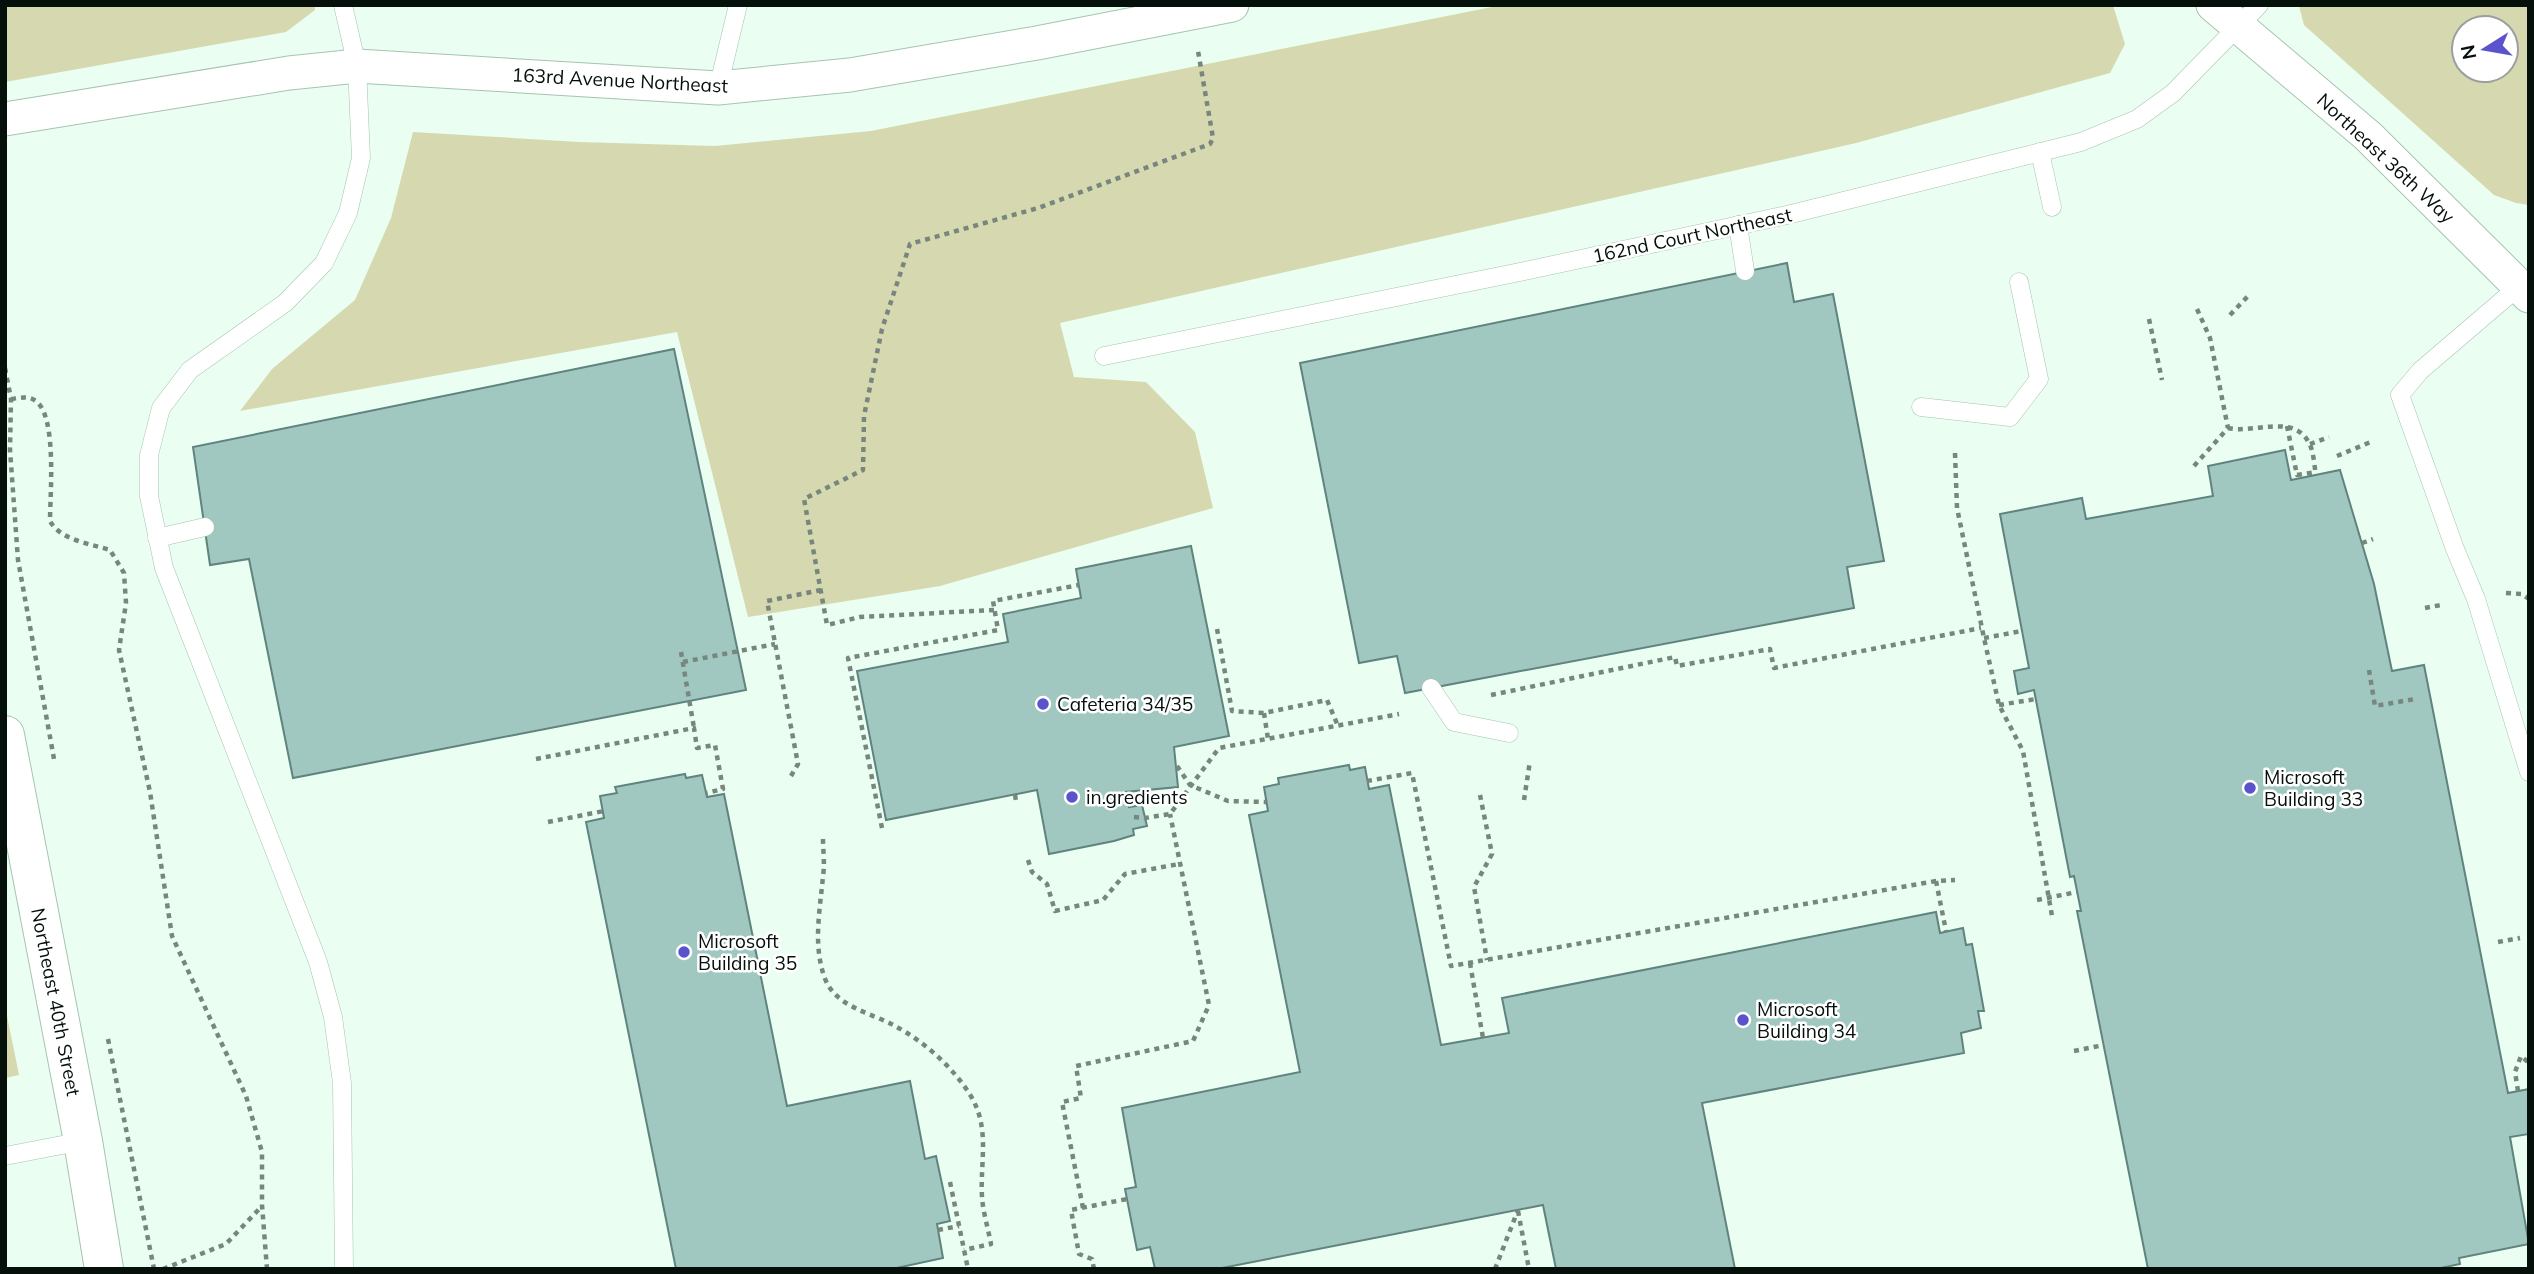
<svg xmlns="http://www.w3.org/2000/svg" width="2534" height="1274" font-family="Mulish,sans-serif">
	<rect width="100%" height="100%" fill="#eafef2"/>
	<!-- green -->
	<g fill="#d6d9b0" fill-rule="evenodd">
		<polygon points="5,5 315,5 315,10 286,32 5,82"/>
		<polygon points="1502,5 2113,5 2125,44 2110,73 1856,143 1060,323 1074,377 1146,382 1195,432 1213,508 940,586 748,617 677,332 240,411 272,369 355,300 391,218 413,132 579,142 715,146 871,131"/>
		<path d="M2529 5V205L2516 203 2494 195 2304 25 2299 6ZM2464 28H2506V70H2464Z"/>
		<polygon points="5,1006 19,1075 5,1078"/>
	</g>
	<!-- building -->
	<g fill="#a0c8c1" stroke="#5f847e" stroke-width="2">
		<polygon points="1787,263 1794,302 1833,294 1884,561 1847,567 1854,608 1405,693 1397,656 1359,663 1300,363"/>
		<polygon points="674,349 746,690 293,778 249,559 210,565 193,447"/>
		<polygon points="2285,450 2291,480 2340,470 2374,584 2392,671 2424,665 2508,1093 2529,1089 2529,1134 2510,1137 2529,1244 2459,1258 2460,1264 2436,1269 2148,1269 2077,911 2081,911 2074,876 2070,877 2034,690 2018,694 2014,671 2029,668 2000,514 2082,498 2086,519 2213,496 2208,466"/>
		<polygon points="1191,546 1229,736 1174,747 1178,787 1126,792 1129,807 1142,805 1147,826 1133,829 1134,835 1114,841 1049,854 1037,790 886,820 857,671 1008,642 1003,614 1081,598 1076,569"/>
		<polygon points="1349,765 1350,770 1365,767 1369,789 1389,785 1441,1045 1509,1033 1502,998 1936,912 1940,933 1963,928 1966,945 1972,944 1984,1011 1978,1011 1981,1028 1961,1033 1964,1053 1702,1103 1735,1269 1556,1269 1543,1205 1217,1269 1155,1269 1150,1247 1137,1250 1125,1189 1136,1187 1122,1108 1300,1072 1249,815 1268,811 1264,787 1279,784 1278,778"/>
		<polygon points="685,774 686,778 702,775 707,797 724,794 787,1106 910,1081 925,1159 936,1156 950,1221 937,1224 943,1258 892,1269 676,1269 586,822 604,818 600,796 617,793 615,787"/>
	</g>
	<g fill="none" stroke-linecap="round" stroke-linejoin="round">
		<!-- service casing -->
		<g stroke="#a5c4b1" stroke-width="19">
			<g id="service">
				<polyline points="343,5 357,66 361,158 348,213 324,263 285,303 190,370 161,408 149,455 149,496 164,568 318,962 333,1017 342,1083 344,1269"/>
				<polyline points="718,88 738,5"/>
				<polyline points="2040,152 2052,207"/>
				<polyline points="1738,225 1745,271"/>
				<polyline points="2524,282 2420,371 2400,395 2455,549 2476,599 2529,772"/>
				<polyline points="1104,356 1520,272 1787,215 2081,142 2137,119 2173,93 2259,5"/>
				<polyline points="1921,407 2010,417 2039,379 2019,282"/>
				<polyline points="157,538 205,527"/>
				<polyline points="1431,688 1454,722 1509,733"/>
				<polyline points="5,1156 83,1141"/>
			</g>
		</g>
		<!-- minor casing -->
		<g stroke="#a5c4b1" stroke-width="35">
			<g id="minor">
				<polyline points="2213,5 2368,136 2529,296"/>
				<polyline points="5,119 289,73 357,66 718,88 850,75 1037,43 1232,5"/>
			</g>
		</g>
		<!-- secondary casing -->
		<g stroke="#a5c4b1" stroke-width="40">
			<polyline id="secondary" points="5,735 83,1141 104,1269"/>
		</g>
		<!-- path -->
		<g stroke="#77877e" stroke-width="4.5" stroke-dasharray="5 5" stroke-linecap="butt">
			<polyline points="2197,309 2210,338 2228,428"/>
			<polyline points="2230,315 2249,295"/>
			<polyline points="2149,319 2162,380"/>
			<polyline points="5,368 11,399 10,450 18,560 54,759"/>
			<path d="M11 399C20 398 29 395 37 402 57 419 50 496 50 521 60 540 91 544 110 550L124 573 126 603 119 650 150 792 172 936 246 1096 262 1152V1205L267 1269"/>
			<polyline points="2287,426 2297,475 2316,472"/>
			<path d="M2228 428C2254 434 2294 413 2309 443 2314 452 2314 465 2316 475"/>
			<polyline points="2310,444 2329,437"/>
			<polyline points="1955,453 1957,508 1984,638 1999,705 2023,751 2052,916"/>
			<polyline points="2337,456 2373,441"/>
			<polyline points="2194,466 2228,428"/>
			<polyline points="2362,543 2373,539"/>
			<polyline points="2506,593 2522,594 2529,599"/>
			<polyline points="2425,608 2441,605"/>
			<polyline points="994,610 860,617 827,625 804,499 863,470 864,416 882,329 910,244 1038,208 1210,144 1213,138 1198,51"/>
			<polyline points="1217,629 1232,711 1264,713 1327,700 1338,726"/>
			<polyline points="1984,638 2022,631"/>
			<polyline points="681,652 694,728"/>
			<polyline points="683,662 775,644"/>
			<polyline points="2369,670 2375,706 2415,699"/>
			<polyline points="1491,695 1675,657 1677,666 1770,649 1774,668 1981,628"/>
			<polyline points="1999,705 2036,699"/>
			<polyline points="1264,713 1268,739"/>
			<polyline points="536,759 694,728 697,748 715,745 723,789 706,793"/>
			<polyline points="1177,766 1190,785 1228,801 1266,802"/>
			<polyline points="791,776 798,764 767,601 821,590"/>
			<polyline points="1367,781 1412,773 1451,966 1936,881 1955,880"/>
			<polyline points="1015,795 1016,801"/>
			<polyline points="1480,795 1492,854 1474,887 1487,960"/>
			<polyline points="1524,800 1530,761"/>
			<polyline points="1134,817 1145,818 1170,814 1219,748 1399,714"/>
			<polyline points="548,822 604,811"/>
			<polyline points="882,828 848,658 998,630 993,601 1079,585"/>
			<path d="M823 839C823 851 825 864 823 876 820 910 813 943 824 976 834 1007 870 1012 895 1026 925 1042 955 1069 972 1098 990 1130 980 1162 982 1197 983 1212 988 1228 991 1244L964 1250"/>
			<polyline points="1028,860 1032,872 1047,884 1055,911 1103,900 1125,874 1179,864"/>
			<polyline points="1936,881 1946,931"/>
			<polyline points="2037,900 2077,892"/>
			<polyline points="2498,942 2520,938"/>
			<polyline points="1470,963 1483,1038"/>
			<polyline points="108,1039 154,1269"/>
			<polyline points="2074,1051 2104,1045"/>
			<polyline points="2518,1091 2515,1072 2521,1056 2529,1063"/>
			<polyline points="950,1182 968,1269"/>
			<polyline points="1083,1208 1062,1102 1081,1098 1076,1066 1193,1041 1209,1005 1170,814"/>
			<polyline points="1518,1211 1529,1269"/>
			<polyline points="938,1230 959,1226"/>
			<polyline points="163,1269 226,1244 262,1206"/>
			<polyline points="1094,1269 1092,1259 1079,1254 1071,1210 1127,1199"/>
			<polyline points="1495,1269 1518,1210"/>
		</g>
		<!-- service -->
		<use href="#service" stroke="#fff" stroke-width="18"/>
		<!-- minor -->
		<use href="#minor" stroke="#fff" stroke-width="33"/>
		<!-- secondary -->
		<use href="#secondary" stroke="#fff" stroke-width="38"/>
	</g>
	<!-- markers -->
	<g fill="#5a53cb" stroke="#fff" stroke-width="2.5">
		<circle cx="1043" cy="704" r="7"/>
		<circle cx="2250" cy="788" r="7"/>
		<circle cx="1072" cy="797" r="7"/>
		<circle cx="684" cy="952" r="7"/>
		<circle cx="1743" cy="1020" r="7"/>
	</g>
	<g text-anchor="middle" stroke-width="5" stroke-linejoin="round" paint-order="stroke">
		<!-- street labels -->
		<g font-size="19" fill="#05100a" stroke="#fff">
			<text transform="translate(620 80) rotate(3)" y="7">163rd Avenue Northeast</text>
			<text transform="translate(2386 158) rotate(43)" y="7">Northeast 36th Way</text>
			<text transform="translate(1692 235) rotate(-12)" y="7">162nd Court Northeast</text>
			<text transform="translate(56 1002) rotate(79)" y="7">Northeast 40th Street</text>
		</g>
		<!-- poi labels -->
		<g font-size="19" fill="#05100a" stroke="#fff" text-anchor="start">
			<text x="1057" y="711">Cafeteria 34/35</text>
			<text x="2264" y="784">Microsoft<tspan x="2264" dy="22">Building 33</tspan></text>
			<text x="1086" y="804">in.gredients</text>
			<text x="698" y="948">Microsoft<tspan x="698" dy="22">Building 35</tspan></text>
			<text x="1757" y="1016">Microsoft<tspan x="1757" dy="22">Building 34</tspan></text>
		</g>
	</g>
	<!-- border -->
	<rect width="2534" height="1274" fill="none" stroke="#05100a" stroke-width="14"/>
	<!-- north arrow -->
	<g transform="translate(2485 49) rotate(259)"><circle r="33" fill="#ffffff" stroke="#9b9f9d" stroke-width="2"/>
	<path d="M0-5L12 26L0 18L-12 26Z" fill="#5a53cb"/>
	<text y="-10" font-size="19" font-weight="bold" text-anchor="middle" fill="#05100a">N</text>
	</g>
</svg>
